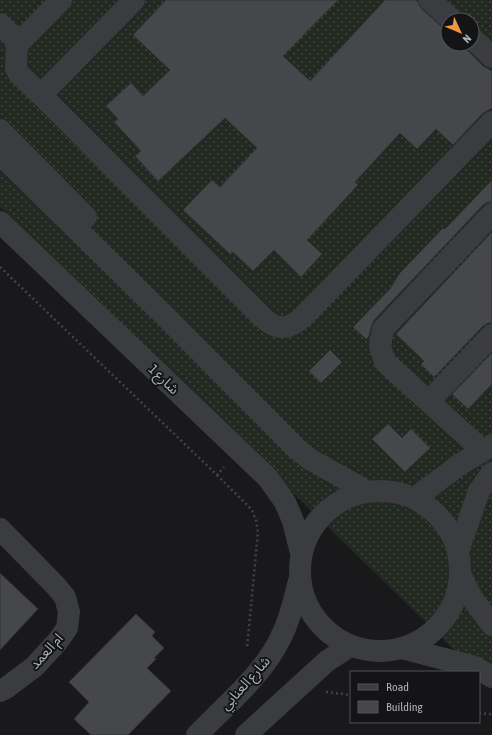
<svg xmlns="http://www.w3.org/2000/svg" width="492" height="735" font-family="'Asap Condensed','Noto Sans Arabic',sans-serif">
	<defs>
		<pattern id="grass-dots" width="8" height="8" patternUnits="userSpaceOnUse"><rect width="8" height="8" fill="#212921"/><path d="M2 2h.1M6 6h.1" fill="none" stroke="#3f463f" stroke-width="1.8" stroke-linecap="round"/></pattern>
	</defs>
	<rect width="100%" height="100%" fill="#19191b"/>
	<!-- grass -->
	<path fill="url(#grass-dots)" fill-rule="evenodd" d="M0 0H492V687L0 207ZM448 20H472V44H448Z"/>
	<!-- building -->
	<g fill="#45474b" stroke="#333337">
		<polygon points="166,0 338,0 283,56 310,81 385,0 416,0 422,9 444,29 448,32 448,44 461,44 483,66 492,71 492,108 483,113 453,145 436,129 417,149 400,133 355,182 358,185 307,240 322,254 301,277 274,250 253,271 233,252 230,254 183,210 212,180 220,187 257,148 225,118 158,181 135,156 141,151 114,122 118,119 106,106 131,83 143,96 170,70 133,35"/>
		<polygon points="492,180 492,202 488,202 483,205 374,320 371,327 369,336 366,339 353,327 390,289 400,273 443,228 445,229"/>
		<polygon points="492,232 492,323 488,323 483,326 434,377 421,364 424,361 396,334"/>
		<polygon points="330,350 342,362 321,383 309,371"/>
		<polygon points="492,353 492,384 468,409 452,394"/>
		<polygon points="388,424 402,438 411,429 430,448 405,472 372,439"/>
		<polygon points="0,573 38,609 0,650"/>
		<polygon points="136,614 155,632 152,636 164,648 154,658 156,659 147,668 171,691 128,735 91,735 74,719 89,702 69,682"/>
	</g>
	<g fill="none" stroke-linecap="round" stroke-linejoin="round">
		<!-- path -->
		<g stroke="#404347" stroke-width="2.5" stroke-dasharray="2 3" stroke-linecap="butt">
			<polyline points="0,267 217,475 224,467"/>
			<polyline points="217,475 252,510 256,520 258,532 247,648"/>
			<polyline points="326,692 351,695"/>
			<polyline points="479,713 490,714 492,711"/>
		</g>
		<!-- minor -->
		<g stroke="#3a3c40" stroke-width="22">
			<polyline points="430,0 452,20"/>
			<path d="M0 24 15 39 17 45 16 68 19 74 41 95 263 318C278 331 288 330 303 317L492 122"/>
			<polyline points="472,38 492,57"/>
			<polyline points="17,45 61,0"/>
			<polyline points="41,95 134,0"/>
			<polyline points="0,130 86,217"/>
			<polyline points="0,154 163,314 296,448 311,460 367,491"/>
			<polyline points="0,222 268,478 285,502 293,521 301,553"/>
			<polyline points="429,401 492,335"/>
			<polyline points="482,450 385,362 380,346 383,329 492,214"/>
			<circle cx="380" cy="571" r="80"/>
			<polyline points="415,498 459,465 492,445"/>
			<polyline points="0,529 55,585 65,597 69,612 67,628 58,641 34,667 6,688 0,691"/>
			<polyline points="458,551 479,491 492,473"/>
			<polyline points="460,574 472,598 492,625"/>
			<polyline points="402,648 475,667 492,677"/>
			<path d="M197 735C225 706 264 674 281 637 290 620 294 600 299 581"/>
			<polyline points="246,735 327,661 350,646"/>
		</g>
	</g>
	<g text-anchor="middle" stroke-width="4" stroke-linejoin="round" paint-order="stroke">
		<!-- street labels -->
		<g font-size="14" fill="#abb2ba" stroke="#141416">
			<text transform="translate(164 379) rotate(44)" y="5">شارع 1</text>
			<text transform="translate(46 651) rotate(-48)" y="5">ام العمد</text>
			<text transform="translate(245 683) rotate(-48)" y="5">شارع العنابي</text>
		</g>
	</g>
	<!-- legend -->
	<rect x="350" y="671" width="130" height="52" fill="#141416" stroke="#505358"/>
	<rect x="358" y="684" width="20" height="6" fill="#3a3c40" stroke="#505358"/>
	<text x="386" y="691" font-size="12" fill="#abb2ba">Road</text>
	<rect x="358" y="701" width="20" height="12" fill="#45474b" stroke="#505358"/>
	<text x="386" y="711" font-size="12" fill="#abb2ba">Building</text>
	<!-- north arrow -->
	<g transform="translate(460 32) rotate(134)"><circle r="19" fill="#141416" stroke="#505358"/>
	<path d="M0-3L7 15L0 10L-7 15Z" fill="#f0993c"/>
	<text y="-6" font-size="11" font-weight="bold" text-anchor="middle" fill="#abb2ba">N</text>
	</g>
</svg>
